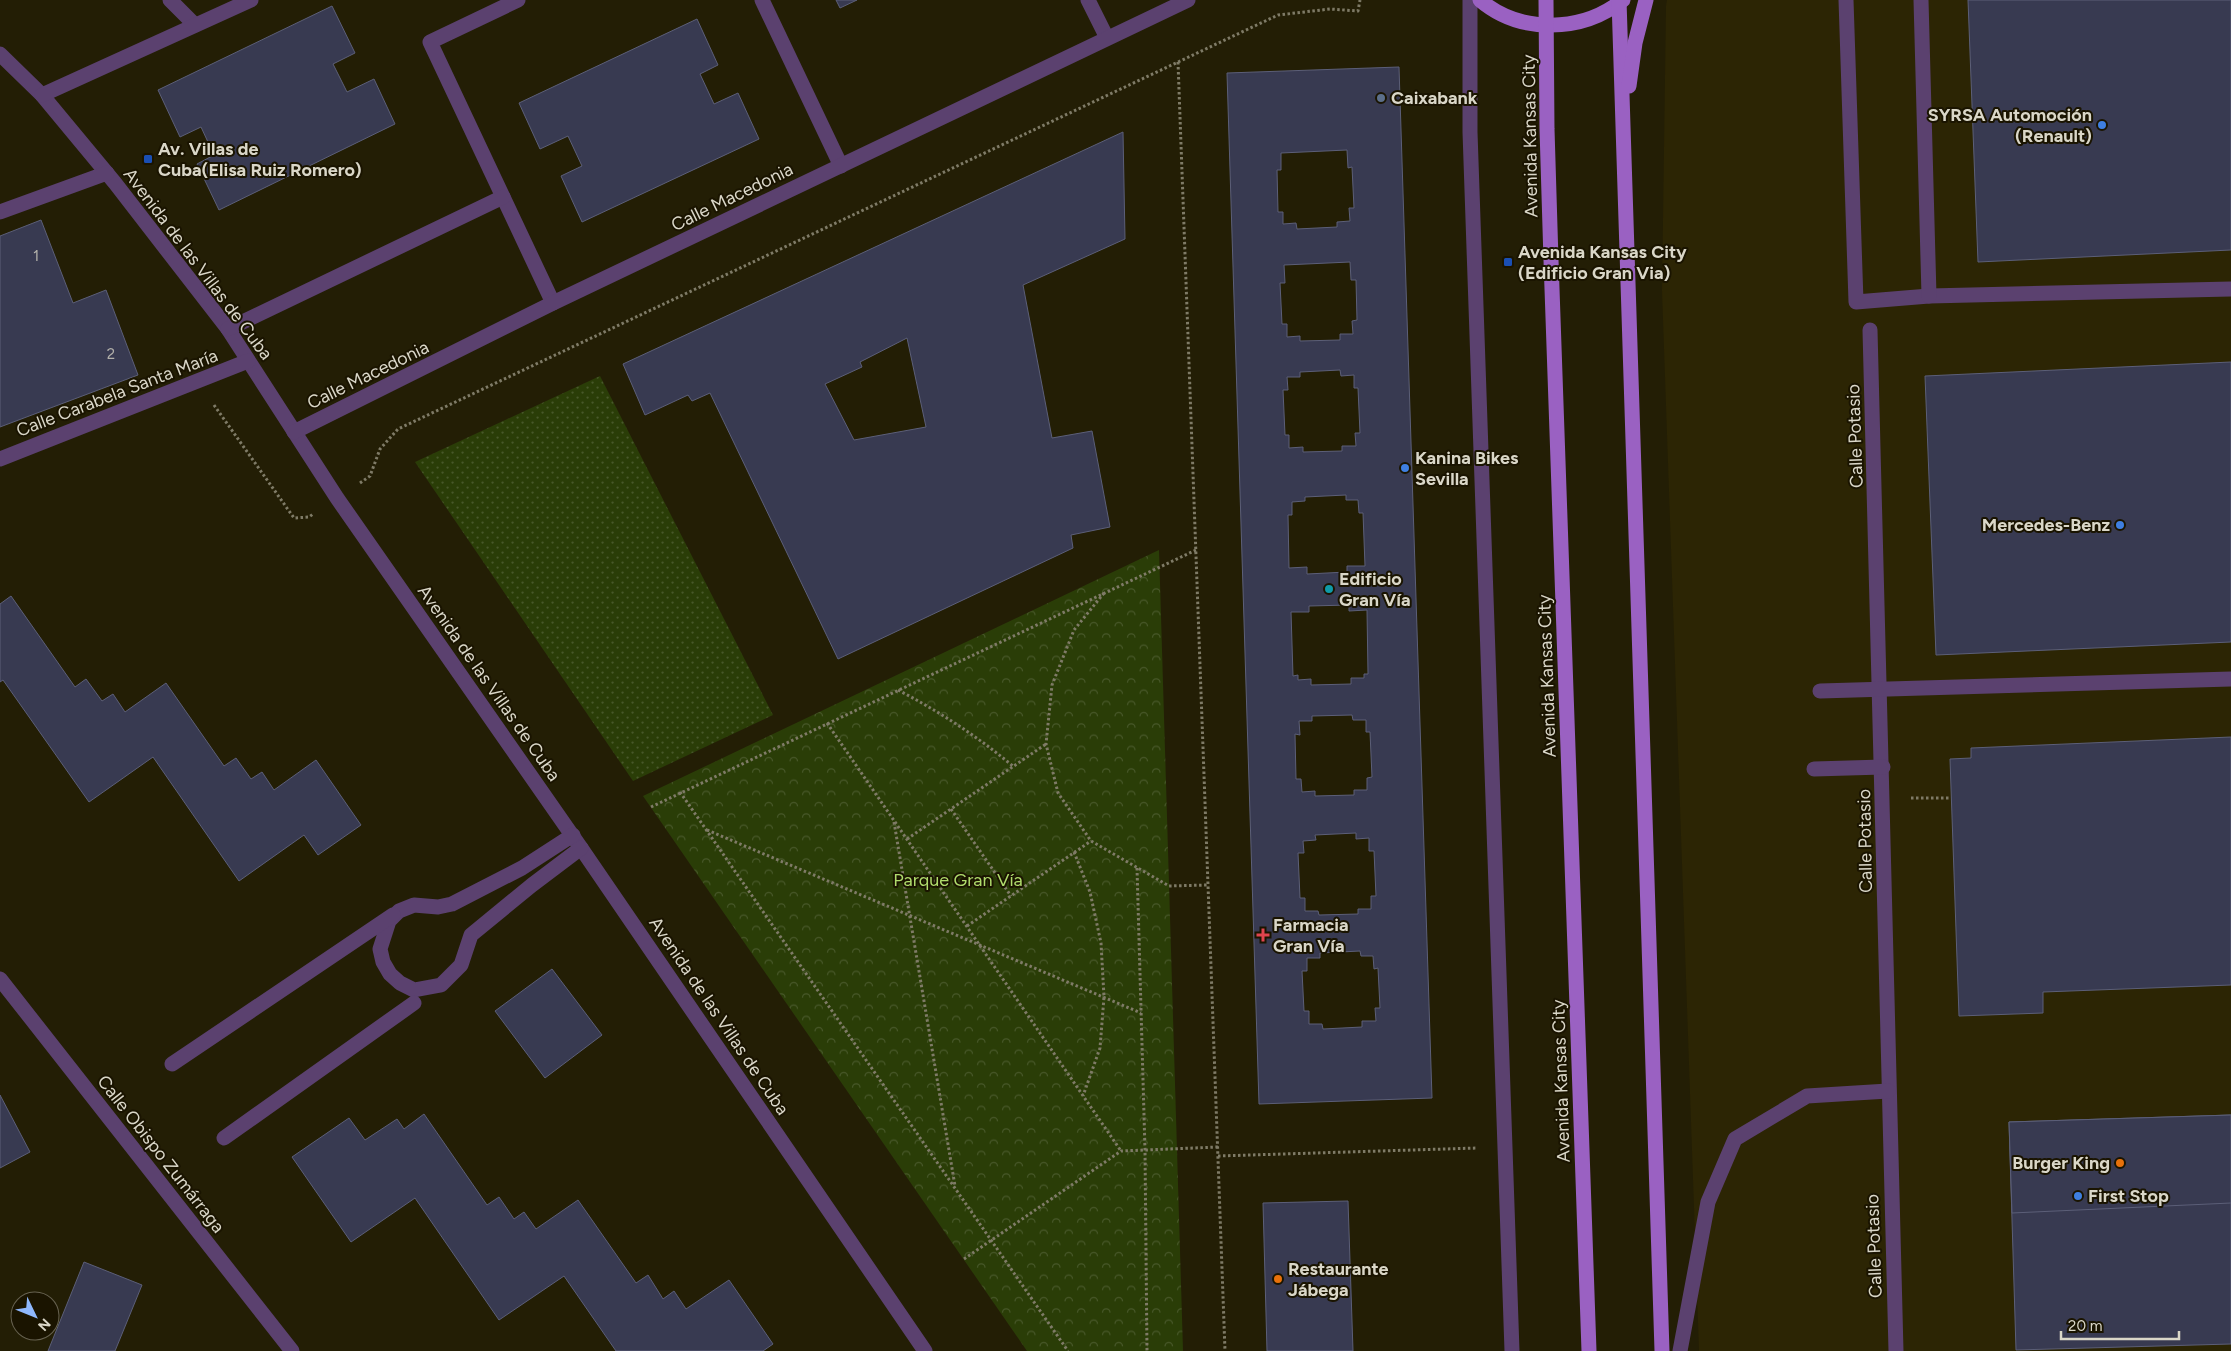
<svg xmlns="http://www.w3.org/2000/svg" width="2231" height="1351" font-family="Figtree,sans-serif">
	<defs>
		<pattern id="grass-dots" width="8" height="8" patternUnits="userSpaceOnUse" patternTransform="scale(1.25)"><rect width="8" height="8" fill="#2a3d07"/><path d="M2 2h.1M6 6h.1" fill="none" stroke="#48582a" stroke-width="1.8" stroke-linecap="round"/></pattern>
		<pattern id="forest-crowns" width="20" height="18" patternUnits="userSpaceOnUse" patternTransform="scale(1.25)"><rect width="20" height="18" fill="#2a3d07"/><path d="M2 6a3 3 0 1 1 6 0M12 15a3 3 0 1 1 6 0" fill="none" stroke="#48582a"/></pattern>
	</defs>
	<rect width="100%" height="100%" fill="#231e05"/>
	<!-- built -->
	<polygon fill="#2c2504" points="1667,0 2231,0 2231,1351 1699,1351 1662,291 1666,6"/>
	<!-- grass -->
	<polygon fill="url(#grass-dots)" points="600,376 773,715 633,781 415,462"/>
	<!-- forest -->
	<polygon fill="url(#forest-crowns)" points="1159,550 1183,1351 1027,1351 643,796"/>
	<!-- building -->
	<g fill="#383a51" stroke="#5c5f78" fill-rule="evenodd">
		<polygon points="836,0 857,0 840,8"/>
		<polygon points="1968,0 2231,0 2231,250 1978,262"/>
		<polygon points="332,6 355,53 333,64 347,92 374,79 395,124 219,210 197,164 214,155 201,127 180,137 158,90"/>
		<polygon points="697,19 718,65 700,74 714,104 738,93 759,139 582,222 561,176 582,166 568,136 540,149 519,103"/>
		<path d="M1399 67 1432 1098 1259 1104 1227 73ZM1347 150 1348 168 1352 167 1354 208H1349L1350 221 1337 222V227L1297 229 1296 223 1283 224V212H1278L1277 170H1281V153ZM1350 262 1351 280H1356L1357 320 1352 321 1353 334H1340V340L1300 341V336L1287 337V324H1282L1280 283H1285L1284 265ZM1340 370 1341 376 1354 375V388H1358L1360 433H1355L1356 446H1342V451L1303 452V447L1289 448V435H1285L1283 390H1288L1287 377H1300V372ZM1346 495V500H1358L1359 513H1363L1365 566H1347V572L1307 574V567L1289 568 1288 515H1292V502L1305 501V497ZM1349 605V611L1367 610 1368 674H1364V678H1351V684L1311 685V679L1298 680V675L1293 676 1291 612H1309V606ZM1352 715 1353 720H1366V732H1370L1372 777 1367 778V790H1354V795L1315 796V791L1302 792 1301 779H1296L1295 734 1300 735 1299 721H1312V716ZM1356 833V839L1369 838V851H1374L1376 896H1371V909H1358V914L1319 915 1318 911H1305V898H1300L1298 853H1304L1303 841 1316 840 1315 835ZM1360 951 1361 956H1373L1374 969 1378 968 1380 1008H1375L1376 1021H1362V1027L1323 1029 1322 1024H1309V1011H1304L1302 971H1307V958H1320V953Z"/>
		<path d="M1123 132 1125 239 1023 285 1052 438 1092 431 1110 527 1071 535 1073 548 838 659 710 393 692 401 688 395 645 415 623 364ZM907 338 926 427 854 440 825 384 862 367 860 362Z"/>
		<polygon points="41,220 73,303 106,290 138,375 0,427 0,236"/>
		<polygon points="2231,362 2231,642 1936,655 1925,376"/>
		<polygon points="11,596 75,687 86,679 102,701 113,694 125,712 166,683 224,766 236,758 251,779 262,772 274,790 316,760 361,825 318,855 304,835 239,881 153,757 89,802 3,680 0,682 0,604"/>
		<polygon points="2231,737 2231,985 2043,992 2043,1013 1959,1016 1950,759 1971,758 1971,748"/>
		<polygon points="552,969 602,1035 545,1078 495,1011"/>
		<polygon points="0,1095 30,1152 0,1168"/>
		<polygon points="424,1114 487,1205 499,1197 514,1219 524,1212 536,1229 578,1200 636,1283 648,1275 663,1299 674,1291 686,1309 729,1280 773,1344 763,1351 616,1351 564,1276 499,1320 415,1198 351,1242 292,1157 349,1118 365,1140 397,1119 404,1129"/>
		<polygon points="2231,1115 2231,1344 2016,1350 2009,1122"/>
		<polygon points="2231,1115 2231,1203 2012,1213 2009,1122"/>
		<polygon points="1348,1201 1353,1351 1267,1351 1263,1203"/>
		<polygon points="84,1262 142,1285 115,1351 48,1351"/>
	</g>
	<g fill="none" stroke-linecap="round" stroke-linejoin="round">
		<!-- path -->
		<g stroke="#7f7b67" stroke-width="3" stroke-dasharray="2.5 2.5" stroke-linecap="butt">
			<polyline points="1178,62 1225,1351"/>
			<polyline points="214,405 294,518 309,517 313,514"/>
			<polyline points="360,483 370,476 380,449 398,429 1278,15 1330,9 1358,11 1360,0"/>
			<polyline points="1104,593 1074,630 1052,685 1046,744 1058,793 1091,841 1169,886 1208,885"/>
			<path d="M898 690C940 712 977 736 1014 767"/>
			<polyline points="827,723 1121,1151"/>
			<polyline points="680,792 1068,1351"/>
			<polyline points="1911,798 1951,798"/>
			<polyline points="651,807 1196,550"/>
			<polyline points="951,809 1011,896"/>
			<polyline points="894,822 955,1186"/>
			<polyline points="707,830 1141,1013"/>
			<polyline points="907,839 1046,744"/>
			<polyline points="1074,852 1090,892 1101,943 1104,997 1100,1048 1083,1096"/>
			<polyline points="1137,868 1145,1150 1147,1351"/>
			<polyline points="967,926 1091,841"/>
			<polyline points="1218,1156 1477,1148"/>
			<polyline points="964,1259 1121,1151 1218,1147"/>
		</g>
		<!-- minor -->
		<g stroke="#5b416f" stroke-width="15">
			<polyline points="170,0 195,25"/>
			<polyline points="518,0 430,42 553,303"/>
			<polyline points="762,0 841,166"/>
			<polyline points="1088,0 1107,38"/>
			<polyline points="1470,0 1470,132 1512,1351"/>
			<polyline points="1846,0 1856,302 1929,296 2231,289"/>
			<polyline points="1921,0 1929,296"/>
			<polyline points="0,54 42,95 115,183 228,329 337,498 581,848 925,1351"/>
			<polyline points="42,95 251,0"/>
			<polyline points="0,212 107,173"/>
			<polyline points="228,329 503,197"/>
			<polyline points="1870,330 1896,1351"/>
			<polyline points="294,432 553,303 1188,0"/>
			<polyline points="0,459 248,361"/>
			<polyline points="1820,691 2231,679"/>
			<polyline points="1814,769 1883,767"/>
			<polyline points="573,835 522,868 452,904 438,907 414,905 399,911 389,921 380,949 383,962 390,974 400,983 414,990 441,985 461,965 471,935 532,885 581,848"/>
			<polyline points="0,979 292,1351"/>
			<polyline points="172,1064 393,915"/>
			<polyline points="224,1138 414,1003"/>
			<polyline points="1680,1351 1708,1202 1735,1139 1807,1096 1888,1091"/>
		</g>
		<!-- major -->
		<g stroke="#9a61c2" stroke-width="15">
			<path d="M1480 0C1520 34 1582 33 1623 0"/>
			<polyline points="1546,0 1547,129 1551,260 1589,1351"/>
			<polyline points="1619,0 1662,1351"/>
			<polyline points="1629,86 1635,43 1646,0"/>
		</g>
	</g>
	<!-- markers -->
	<circle fill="#5c6f8a" stroke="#1a1400" stroke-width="2" cx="1381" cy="98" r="5"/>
	<g fill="#3f7fe0" stroke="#1a1400" stroke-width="2">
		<circle cx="2102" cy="125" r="5"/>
		<circle cx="1405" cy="468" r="5"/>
		<circle cx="2120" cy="525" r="5"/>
		<circle cx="2078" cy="1196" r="5"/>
	</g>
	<g fill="#1a4fb4" stroke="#1a1400" stroke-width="2">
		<rect x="143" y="154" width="10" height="10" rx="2.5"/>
		<rect x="1503" y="257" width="10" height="10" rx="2.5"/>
	</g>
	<circle fill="#0f9aa8" stroke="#1a1400" stroke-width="2" cx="1329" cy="589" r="5"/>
	<path fill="#e0444e" stroke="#1a1400" stroke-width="2" d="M1260.5 927.5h5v5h5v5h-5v5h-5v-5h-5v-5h5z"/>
	<g fill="#e8710a" stroke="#1a1400" stroke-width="2">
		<circle cx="2120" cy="1163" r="5"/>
		<circle cx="1278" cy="1279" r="5"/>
	</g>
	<g text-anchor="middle" stroke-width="4" stroke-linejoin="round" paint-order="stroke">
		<!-- number labels -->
		<g font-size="15" fill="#b2b0aa">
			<text x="36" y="261">1</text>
			<text x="111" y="359">2</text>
		</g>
		<!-- poi labels -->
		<g font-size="18" font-weight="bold" fill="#dad7c8" stroke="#1a1400" text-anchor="start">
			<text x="1391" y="104">Caixabank</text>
			<text x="2092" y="121" text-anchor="end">SYRSA Automoción<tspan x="2092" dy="21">(Renault)</tspan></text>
			<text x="158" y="155">Av. Villas de<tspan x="158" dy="21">Cuba(Elisa Ruiz Romero)</tspan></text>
			<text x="1518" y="258">Avenida Kansas City<tspan x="1518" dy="21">(Edificio Gran Via)</tspan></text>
			<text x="1415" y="464">Kanina Bikes<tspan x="1415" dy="21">Sevilla</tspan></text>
			<text x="2110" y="531" text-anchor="end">Mercedes-Benz</text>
			<text x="1339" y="585">Edificio<tspan x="1339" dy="21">Gran Vía</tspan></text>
			<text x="1273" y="931">Farmacia<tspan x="1273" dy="21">Gran Vía</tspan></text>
			<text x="2110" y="1169" text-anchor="end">Burger King</text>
			<text x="2088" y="1202">First Stop</text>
			<text x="1288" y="1275">Restaurante<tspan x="1288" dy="21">Jábega</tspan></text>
		</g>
		<!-- street labels -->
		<g font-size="18" fill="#dad7c8" stroke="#1a1400">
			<text transform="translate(1530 136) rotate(-91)" y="6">Avenida Kansas City</text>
			<text transform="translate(732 197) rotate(-26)" y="6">Calle Macedonia</text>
			<text transform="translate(198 264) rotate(53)" y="6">Avenida de las Villas de Cuba</text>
			<text transform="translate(368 375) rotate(-26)" y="6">Calle Macedonia</text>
			<text transform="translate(117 393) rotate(-21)" y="6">Calle Carabela Santa María</text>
			<text transform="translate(1855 436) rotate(-92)" y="6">Calle Potasio</text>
			<text transform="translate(1547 676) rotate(-92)" y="6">Avenida Kansas City</text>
			<text transform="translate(489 683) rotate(55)" y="6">Avenida de las Villas de Cuba</text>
			<text transform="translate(1865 841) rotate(-91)" y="6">Calle Potasio</text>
			<text transform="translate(719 1016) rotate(56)" y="6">Avenida de las Villas de Cuba</text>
			<text transform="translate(1561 1081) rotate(-92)" y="6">Avenida Kansas City</text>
			<text transform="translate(161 1154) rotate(52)" y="6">Calle Obispo Zumárraga</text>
			<text transform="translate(1874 1246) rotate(-92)" y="6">Calle Potasio</text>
		</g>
		<!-- park labels -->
		<g font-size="18" fill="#b0dc6c" stroke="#1a1400">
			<text x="958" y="886">Parque Gran Vía</text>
		</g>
	</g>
	<!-- north arrow -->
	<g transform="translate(35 1316) rotate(133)"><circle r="24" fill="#1a1400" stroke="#676250"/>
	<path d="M0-4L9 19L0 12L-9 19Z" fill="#8fb8fd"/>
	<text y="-8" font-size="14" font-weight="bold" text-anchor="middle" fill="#dad7c8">N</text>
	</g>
	<!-- scale -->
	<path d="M2061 1331v8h118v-8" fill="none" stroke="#dad7c8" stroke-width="2.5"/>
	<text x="2068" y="1331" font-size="15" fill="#dad7c8" stroke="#1a1400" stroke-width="4" paint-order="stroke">20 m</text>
</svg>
